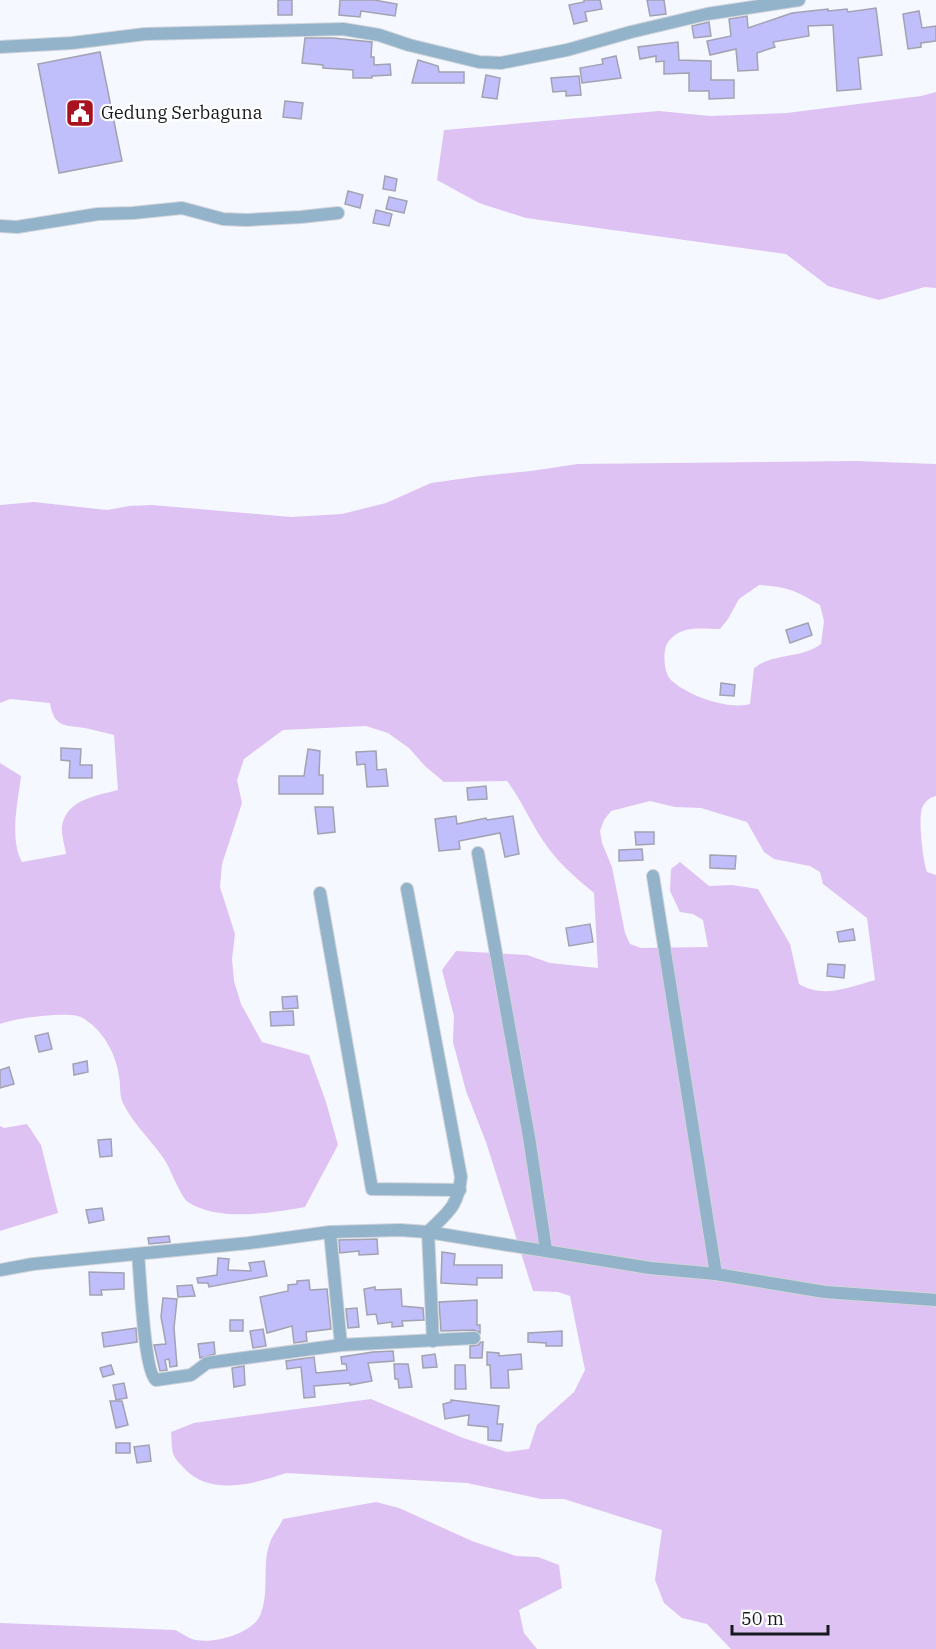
<svg xmlns="http://www.w3.org/2000/svg" width="936" height="1649" font-family="'IBM Plex Serif',serif">
	<rect width="100%" height="100%" fill="#f5f8fe"/>
	<!-- green -->
	<g fill="#dec2f3" fill-rule="evenodd">
		<polygon points="936,92 936,288 925,287 879,300 828,286 786,254 526,218 479,203 437,180 444,130 659,111 710,116 787,113 921,96"/>
		<path d="M856 461 936 464V796C929 798 925 801 922 808 918 819 923 861 927 872L936 875V1649H731L707 1624 682 1618 664 1603 655 1580 662 1530 564 1499H541L467 1483 286 1473C254 1484 209 1497 183 1467 180 1464 176 1460 174 1456 171 1449 172 1439 171 1432L194 1423 371 1399 463 1438 507 1452 529 1449 537 1425 574 1392 585 1370 570 1296 558 1292 533 1291 486 1142 466 1091 453 1042 454 1016 442 970 456 951 527 955 550 963 598 968 594 893C576 878 558 863 544 842 530 822 522 801 507 781L444 782 425 766 409 748 388 733 366 726 283 730 244 759 237 780 242 803 222 864 220 887 235 934 232 959 234 981 241 1004 262 1042 309 1055 326 1102 338 1145 305 1207C271 1213 218 1222 188 1202 181 1197 171 1171 166 1162 153 1141 134 1126 123 1103 119 1095 121 1085 119 1077 118 1068 115 1058 111 1050 105 1037 94 1024 81 1017 66 1011 16 1018 0 1024V763L21 776C18 803 9 837 22 862L66 854C65 846 61 834 62 826 67 799 96 796 118 790L114 735C105 733 95 730 85 728 65 725 54 728 50 703L10 699 0 703V505L34 502 107 510 129 506 152 505 291 517 342 514 386 503 431 483 481 476 531 471 578 464ZM759 585C786 586 797 591 820 605L824 621 821 644C801 659 773 653 754 668L750 704C728 710 689 696 672 681 664 674 663 656 666 646 668 640 676 633 683 631 693 627 709 629 720 629L728 619 739 599ZM650 801 675 807 701 808 747 822 764 852 774 859 810 866 820 872 823 884 867 918 875 980C850 987 823 999 799 984L790 944 758 889 732 885 709 886 680 862 671 869 670 891 680 912 693 914 703 920 708 947 641 948 630 944 625 933 612 867 602 843 600 831 604 820 611 811Z"/>
		<polygon points="27,1124 41,1145 58,1213 0,1231 0,1126 4,1128"/>
		<path d="M376 1502 399 1508 472 1541 516 1556 538 1557 559 1565 562 1588 519 1610 524 1633 537 1649H0V1623L175 1630C182 1633 189 1639 196 1640 215 1644 255 1633 261 1613 270 1590 261 1562 271 1540 274 1533 280 1526 283 1519Z"/>
	</g>
	<!-- building -->
	<g fill="#c0befb" stroke="#a2a2b0" stroke-width="1.5">
		<rect x="278" y="0" width="14" height="15"/>
		<polygon points="340,0 374,0 397,4 395,16 361,11 360,17 339,15"/>
		<polygon points="584,0 600,0 602,9 585,12 587,21 574,24 569,5 584,2"/>
		<polygon points="647,0 664,0 666,14 650,16"/>
		<polygon points="876,8 882,55 858,58 861,89 837,91 833,25 808,26 809,36 773,42 775,47 757,53 758,70 738,71 736,49 710,55 707,41 731,36 729,19 747,16 748,28 792,13 828,9 828,11 847,9 848,12"/>
		<polygon points="919,11 922,28 936,26 936,41 921,43 921,47 908,49 903,14"/>
		<polygon points="709,22 711,36 694,38 692,26"/>
		<polygon points="305,38 333,38 372,42 371,57 374,57 374,65 390,64 391,75 372,76 372,78 353,78 353,70 323,68 323,65 302,63"/>
		<polygon points="678,42 679,60 711,61 711,80 734,80 734,98 709,99 709,91 689,91 689,73 664,74 664,61 656,62 656,56 640,59 638,47"/>
		<polygon points="100,52 122,161 59,173 38,64"/>
		<polygon points="616,56 621,78 582,83 580,68 603,64 602,59"/>
		<polygon points="418,60 438,66 439,72 464,72 464,83 412,83"/>
		<polygon points="486,75 500,78 497,99 482,97"/>
		<polygon points="579,76 581,95 566,96 566,91 553,92 551,78"/>
		<polygon points="285,101 303,103 301,119 283,117"/>
		<polygon points="385,176 397,179 395,191 383,189"/>
		<polygon points="348,191 363,195 360,208 345,204"/>
		<polygon points="389,197 407,201 404,213 386,209"/>
		<polygon points="376,210 392,214 389,226 373,223"/>
		<polygon points="808,623 812,635 790,643 786,630"/>
		<polygon points="721,683 735,685 734,696 720,695"/>
		<polygon points="61,748 81,749 80,765 92,765 92,778 69,778 70,761 61,760"/>
		<polygon points="308,749 320,751 319,775 323,775 323,794 279,794 279,776 304,776"/>
		<polygon points="376,751 377,770 386,769 388,786 367,787 365,764 357,765 356,752"/>
		<polygon points="486,786 487,799 468,800 467,788"/>
		<polygon points="315,807 333,807 335,832 318,834"/>
		<polygon points="456,816 457,824 486,818 487,820 513,816 519,854 505,857 500,833 459,841 460,849 439,851 435,819"/>
		<polygon points="635,832 654,832 654,844 636,845"/>
		<polygon points="642,849 643,860 619,861 619,850"/>
		<polygon points="710,855 736,856 735,869 710,868"/>
		<polygon points="590,924 593,942 569,946 566,928"/>
		<polygon points="853,929 855,940 839,942 837,932"/>
		<polygon points="828,964 845,965 844,978 827,976"/>
		<polygon points="297,996 298,1008 283,1009 282,997"/>
		<polygon points="293,1011 294,1025 271,1026 270,1012"/>
		<polygon points="48,1033 52,1049 39,1052 35,1036"/>
		<polygon points="87,1061 88,1072 74,1075 73,1064"/>
		<polygon points="9,1067 14,1084 0,1088 0,1070"/>
		<polygon points="111,1139 112,1156 100,1157 98,1140"/>
		<polygon points="102,1208 104,1220 89,1223 86,1210"/>
		<polygon points="169,1236 170,1242 149,1244 148,1238"/>
		<polygon points="377,1239 378,1254 359,1255 359,1251 340,1253 339,1240"/>
		<polygon points="442,1252 455,1254 454,1265 502,1265 502,1278 477,1278 477,1285 441,1283"/>
		<polygon points="218,1258 229,1259 228,1270 251,1271 249,1263 264,1261 267,1276 209,1287 208,1283 198,1283 197,1278 217,1275"/>
		<polygon points="89,1272 124,1273 124,1289 101,1290 102,1295 90,1295"/>
		<polygon points="309,1280 310,1290 327,1289 331,1329 306,1332 307,1341 294,1343 292,1326 267,1333 260,1297 288,1291 288,1285 297,1284 297,1281"/>
		<polygon points="192,1285 195,1296 178,1297 177,1286"/>
		<polygon points="375,1287 375,1290 401,1289 402,1306 423,1308 424,1320 402,1321 403,1326 392,1327 392,1322 378,1324 376,1314 367,1315 364,1289"/>
		<polygon points="163,1298 177,1299 174,1328 177,1366 170,1367 169,1359 165,1360 167,1370 160,1371 154,1345 166,1344 161,1317"/>
		<polygon points="477,1300 477,1325 480,1325 480,1333 474,1330 441,1331 439,1302"/>
		<polygon points="357,1308 359,1327 348,1328 346,1309"/>
		<rect x="230" y="1320" width="13" height="11"/>
		<polygon points="136,1328 137,1342 104,1347 102,1333"/>
		<polygon points="263,1329 266,1346 253,1348 250,1331"/>
		<polygon points="562,1331 562,1346 546,1346 546,1343 528,1342 528,1333"/>
		<polygon points="214,1342 215,1354 200,1358 198,1344"/>
		<polygon points="481,1342 483,1342 482,1358 470,1358 470,1346 478,1345"/>
		<polygon points="393,1351 394,1361 368,1363 372,1381 350,1385 350,1383 314,1386 315,1397 304,1398 301,1367 287,1369 286,1361 314,1357 316,1373 347,1370 346,1364 342,1364 341,1357 373,1352"/>
		<polygon points="487,1352 499,1353 499,1356 521,1354 522,1369 508,1370 509,1388 491,1388 490,1365 487,1365"/>
		<polygon points="435,1354 437,1367 423,1368 422,1356"/>
		<polygon points="394,1364 408,1364 412,1387 399,1388 398,1379 395,1379"/>
		<polygon points="111,1365 114,1374 103,1377 100,1368"/>
		<polygon points="455,1365 465,1365 466,1389 455,1389"/>
		<polygon points="244,1366 245,1385 234,1387 232,1368"/>
		<polygon points="124,1383 127,1398 116,1400 113,1385"/>
		<polygon points="451,1400 499,1406 497,1424 503,1424 501,1441 488,1440 488,1427 468,1425 469,1415 445,1419 443,1404 451,1402"/>
		<polygon points="110,1401 122,1401 128,1425 116,1428"/>
		<rect x="116" y="1443" width="14" height="10"/>
		<polygon points="149,1445 151,1461 137,1463 134,1447"/>
	</g>
	<g fill="none" stroke-linecap="round" stroke-linejoin="round">
		<!-- minor casing -->
		<g stroke="#d1d4da" stroke-width="14">
			<g id="minor">
				<polyline points="0,47 72,43 145,34 343,29 379,35 409,45 479,62 501,63 567,50 631,32 707,14 799,0"/>
				<polyline points="0,226 17,227 98,214 133,213 182,208 223,219 246,220 301,217 338,213"/>
				<polyline points="478,853 529,1137 546,1250"/>
				<polyline points="653,876 716,1274"/>
				<path d="M407 889 461 1177C458 1207 448 1212 428 1232L433 1341"/>
				<polyline points="320,893 372,1189 460,1190"/>
				<polyline points="330,1232 341,1345"/>
				<path d="M138 1254C140 1274 144 1372 156 1380L191 1375 207 1363 341 1345 474 1338"/>
				<polyline points="0,1270 33,1264 249,1243 330,1232 400,1230 428,1232 650,1268 716,1274 825,1292 936,1300"/>
			</g>
		</g>
		<!-- minor -->
		<use href="#minor" stroke="#92b3c9" stroke-width="12"/>
	</g>
	<!-- icons -->
	<defs>
		<g id="civic-square" transform="scale(1.5)"><rect x="-9" y="-9" width="18" height="18" rx="4" fill="#a81220" stroke="#fff"/><path d="M-.6-6.5H3V-4.5H.6V-3L4-1V1h2V6H-6V1h2V-1L-.6-3ZM-1.2 2.5V6h2.4V2.5Z" fill="#fff"/></g>
	</defs>
	<g fill-rule="evenodd">
		<use href="#civic-square" x="80" y="113"/>
	</g>
	<g text-anchor="middle" stroke-width="4.5" stroke-linejoin="round" paint-order="stroke">
		<!-- poi labels -->
		<g font-size="18" fill="#16191d" stroke="#fff" text-anchor="start">
			<text x="101" y="119">Gedung Serbaguna</text>
		</g>
	</g>
	<!-- scale -->
	<path d="M732 1625v9h96v-9" fill="none" stroke="#16191d" stroke-width="3"/>
	<text x="741" y="1625" font-size="18" fill="#16191d" stroke="#ffffff" stroke-width="4.5" paint-order="stroke">50 m</text>
</svg>
